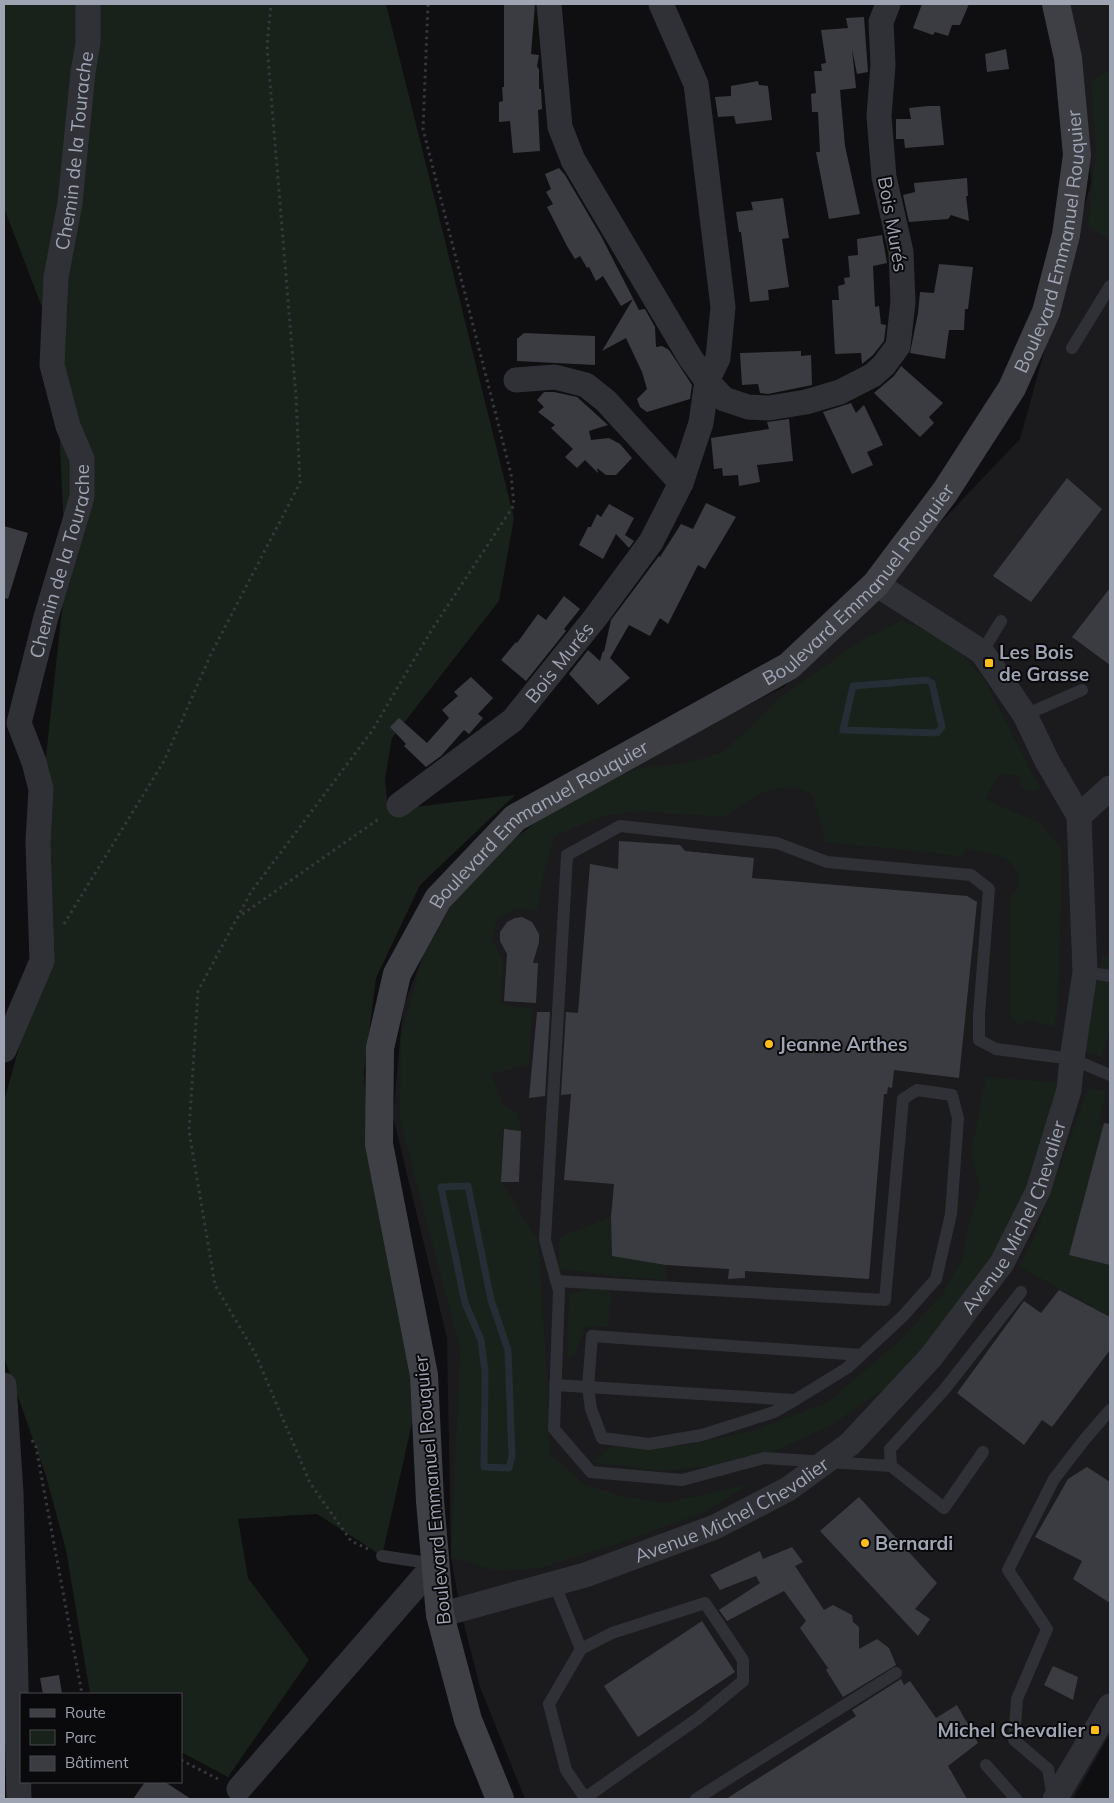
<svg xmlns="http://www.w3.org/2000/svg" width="1114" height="1803" font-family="Mulish,sans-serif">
	<rect width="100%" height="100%" fill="#0f0f11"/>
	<!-- built -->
	<polygon fill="#1b1b1e" points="1068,4 1110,4 1110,1734 1073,1799 525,1799 480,1687 460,1609 451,1557 447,1338 393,1117 403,1007 437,919 478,868 570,795 784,687 1020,439 1091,183 1084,88"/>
	<!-- green -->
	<g fill="#19211b">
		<polygon points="4,4 386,4 514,518 499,601 392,738 385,779 387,801 414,807 515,795 420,885 376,978 364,1072 369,1157 411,1358 415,1410 382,1556 317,1514 238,1519 248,1578 309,1660 228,1777 181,1752 181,1694 90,1694 66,1550 46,1476 5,1360 4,1332 4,1101 50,937 45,765 66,574 55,341 4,208"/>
		<polygon points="1110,70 1110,234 1107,238 1088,227 1096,151 1091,80"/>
		<path d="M902 620 950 642 983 677 1040 789 1030 791 1020 787 1019 775 1000 774 993 784 985 799 1042 824 1063 852 1057 1015 1053 1027 1029 1020 1019 1026 1010 1016V897L1018 889C1018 884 1018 878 1017 873 1011 853 982 852 965 849L963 857 937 853 824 842V833L812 795C807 793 800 788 794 788 767 785 746 801 726 817L640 811 603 816 555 836 544 874 537 911 517 908 497 919 492 940 504 961 501 1004 532 1009 529 1064 491 1074 503 1104 518 1113 521 1131 503 1129 501 1182 538 1240 549 1405 550 1453 583 1484 625 1497 665 1503 750 1484 705 1512 620 1543 539 1568 496 1571 451 1557 460 1349 400 1120 401 1035 423 956 463 886 519 835 588 786 641 768 686 763 721 753 753 725 782 696 863 639Z"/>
		<polygon points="1110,955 1110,1027 1102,1057 1084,1052 1087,987 1099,981 1102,956"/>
		<polygon points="986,1077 1063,1083 1031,1186 985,1272 902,1377 830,1426 749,1463 659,1471 591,1462 617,1444 681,1446 752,1431 828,1402 897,1343 942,1295 963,1258 969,1224 980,1189 971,1153"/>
		<polygon points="1088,1088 1106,1092 1099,1125 1103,1126 1070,1255 1110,1265 1110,1317 1019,1266 1036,1233"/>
		<polygon points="611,1217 612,1256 666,1265 666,1280 613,1276 558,1268 559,1237"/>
		<polygon points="593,1288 611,1292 608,1327 586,1326 574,1356 567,1357 569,1294"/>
	</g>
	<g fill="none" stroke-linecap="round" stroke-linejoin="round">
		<!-- stream -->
		<g stroke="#252d35" stroke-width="7">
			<polygon points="927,680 932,683 942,727 937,733 843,730 853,686"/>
			<polygon points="468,1186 491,1300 508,1350 512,1456 509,1468 484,1467 485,1372 481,1340 465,1303 441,1187"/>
		</g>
	</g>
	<!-- building -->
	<g fill="#3b3c41">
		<polygon points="504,4 535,4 531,54 539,55 537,66 539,70 539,89 541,89 542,109 538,110 540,151 513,153 510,121 499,122 499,102 503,101 502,87 504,87"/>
		<polygon points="922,4 969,4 960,25 952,25 948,36 935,32 933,35 913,28"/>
		<polygon points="864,17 868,72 857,74 852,49 856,88 840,90 845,146 860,214 829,219 816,152 820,152 818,112 812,112 811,94 816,93 814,71 822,71 821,64 826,63 821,30 848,28 846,18"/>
		<polygon points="1006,49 1009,69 987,72 985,54"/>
		<polygon points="758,81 759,85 768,86 772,120 736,124 734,116 718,117 715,97 731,96 731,86"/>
		<polygon points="928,106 940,106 944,145 905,148 904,139 896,139 896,119 911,119 909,108"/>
		<polygon points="559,168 565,175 601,236 639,310 645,309 655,327 656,347 662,346 669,350 692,385 690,399 647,412 640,407 637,399 647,389 642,372 626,338 602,351 633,299 621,306 603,276 596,281 589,267 587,268 580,256 575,259 567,246 547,207 553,204 546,192 551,189 545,174"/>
		<polygon points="967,178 968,196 966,196 969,221 951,215 948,219 909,222 903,195 915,192 914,183"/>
		<polygon points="783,198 789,238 782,239 789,287 768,290 769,300 750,302 741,232 739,232 736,212 753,210 751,202"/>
		<polygon points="882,235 887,263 873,266 875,307 879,306 881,324 886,325 884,341 873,355 862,364 861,353 835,354 832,300 839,300 838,286 845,284 844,278 850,277 848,256 858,255 857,239"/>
		<polygon points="939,264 973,267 968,309 965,309 964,330 949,330 945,359 910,353 918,313 920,292 934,293"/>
		<polygon points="524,333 595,336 595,365 517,361 517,339"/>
		<polygon points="801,351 801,356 811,355 812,385 768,394 760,393 758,384 742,385 740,353"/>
		<polygon points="901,366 943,403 929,417 934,423 920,437 874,393 894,376"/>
		<polygon points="544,392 554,392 577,397 608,425 589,431 591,440 609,438 620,444 632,458 616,475 606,475 597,468 598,473 585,460 577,468 565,457 573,449 551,428 555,425 538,412 544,407 537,400"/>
		<polygon points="851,403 856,413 864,405 883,445 867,452 873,465 852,474 823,412"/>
		<polygon points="789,419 793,461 757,465 760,482 739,486 738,475 723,476 722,468 714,469 711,438 769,429 767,422"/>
		<polygon points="1067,478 1102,509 1031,602 993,576"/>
		<polygon points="706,503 736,517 705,569 698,565 668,624 660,618 650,636 629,625 610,658 630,678 598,705 569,674 588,650 600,661 603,651 604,652 611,620 659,556 660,557 681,524 693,529"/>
		<polygon points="609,504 634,518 625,535 634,541 629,548 616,534 603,559 579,545 588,527 591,527 597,514 601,517"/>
		<polygon points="4,526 28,533 8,599 4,598"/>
		<polygon points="1110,588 1110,665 1072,637"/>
		<polygon points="564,596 580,609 564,629 566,631 526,681 501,660 516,642 517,643 538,614 546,620"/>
		<polygon points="471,677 493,698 478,714 483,718 469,734 464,730 441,756 426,767 404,746 406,744 390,727 399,718 427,743 449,718 442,710 458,696 454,692"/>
		<polygon points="619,841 680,845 685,851 754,858 752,878 967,896 977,902 959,1078 894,1070 892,1088 888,1087 887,1094 884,1094 869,1279 745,1271 745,1278 728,1279 729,1269 666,1265 612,1256 611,1217 614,1184 564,1180 571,1094 561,1095 566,1012 578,1013 590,864 618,869"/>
		<polygon points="522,917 532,922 539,934 539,942 533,963 538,963 536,1003 504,1001 507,954 500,941 500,932 507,922 515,918"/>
		<polygon points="537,1012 550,1012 545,1096 529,1098"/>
		<polygon points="1104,1123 1110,1124 1110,1265 1069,1255"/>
		<polygon points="504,1129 521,1131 519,1182 501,1182"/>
		<polygon points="1059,1290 1110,1317 1110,1350 1052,1427 1042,1420 1024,1445 957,1393 1024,1301 1041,1313"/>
		<polygon points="1087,1467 1110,1482 1110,1603 1073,1579 1082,1561 1035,1537 1068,1479"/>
		<polygon points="859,1497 937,1583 915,1609 930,1619 918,1636 820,1531"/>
		<polygon points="792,1547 803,1562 795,1566 824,1610 833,1605 852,1615 853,1622 859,1627 859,1649 877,1639 889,1648 896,1665 843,1697 826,1670 828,1668 800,1628 806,1621 784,1591 727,1621 719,1610 760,1583 756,1576 720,1590 710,1575 760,1551 763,1559"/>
		<polygon points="702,1621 735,1672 638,1737 604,1686"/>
		<polygon points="1053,1666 1078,1677 1073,1700 1044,1685"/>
		<polygon points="59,1675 62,1694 43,1694 40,1678"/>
		<polygon points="901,1679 904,1685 910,1681 936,1718 957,1705 966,1721 977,1733 974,1736 978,1743 948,1766 967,1799 726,1799 856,1716 852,1710"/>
		<polygon points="145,1782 165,1782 191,1799 133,1799"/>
	</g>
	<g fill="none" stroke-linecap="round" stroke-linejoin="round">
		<!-- path -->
		<g stroke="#36383d" stroke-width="3" stroke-dasharray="2.5 4" stroke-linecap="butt">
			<polyline points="237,918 380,818"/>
			<polyline points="64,924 164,761 211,654 300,483 296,397 267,46 271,4"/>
			<polyline points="32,1440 36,1447 82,1694"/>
			<polyline points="368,1549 351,1541 310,1483 255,1353 215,1285 189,1131 198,991 251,892 372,731 431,631 514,505 511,474 423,129 428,4"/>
			<polyline points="181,1760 218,1779"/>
		</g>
		<!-- lane -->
		<g stroke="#303136" stroke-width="12">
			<polyline points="1072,348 1110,286"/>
			<polyline points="982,652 1001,621"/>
			<polyline points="1025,715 1082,690"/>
			<polyline points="1085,972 1110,976"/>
			<polyline points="1021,1292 944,1390 890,1449 891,1466 764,1458 682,1480 591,1472 554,1429 559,1291 545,1240 567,855 620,826 777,843 827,862 971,875 989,889 979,1015 979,1040 996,1049 1072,1059 1110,1075"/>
			<polyline points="555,1385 795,1400 847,1368 903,1316 936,1279 951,1214 958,1118 952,1095 917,1090 903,1099 885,1300 556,1281"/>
			<polyline points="795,1400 774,1412 702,1435 649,1444 602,1438 591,1409 588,1387 592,1336 861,1355"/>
			<polyline points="891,1466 944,1508 983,1452"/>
			<polyline points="382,1556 435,1564"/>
			<polyline points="554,1583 581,1649"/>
			<polygon points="705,1603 743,1660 743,1681 697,1719 585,1798 566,1770 549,1704 581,1649 612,1633"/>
			<polyline points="986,1765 1016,1799"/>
			<polyline points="1053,1797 1048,1769 1014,1740 1017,1699 1047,1629 1008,1570 1054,1479 1085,1439 1110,1410"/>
			<polyline points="696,1799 896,1673"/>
		</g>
		<!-- street -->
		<g stroke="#303136" stroke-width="25">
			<polyline points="549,4 560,127 573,160 691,359 707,381 724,399 748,407 769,408 806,402 840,392 873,375 884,365 898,346 903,302 901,252 884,177 879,116 883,65 881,22 888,4"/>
			<polyline points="516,380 555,377 586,385 606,401 681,483"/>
			<path id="s1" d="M399 805 513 720 595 618 651 542 681 483 701 423 707 381 718 358 723 307 696 84 661 4"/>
			<polyline points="1079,816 1110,788"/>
			<path id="s2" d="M4 1050 42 961 38 842 41 789 34 762 19 723 46 617 82 497V459L68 426 52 365 56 277 70 203 83 72 88 43V4"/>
			<polyline points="4,1385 11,1493 19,1799"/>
			<path id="s3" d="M440 1615 585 1575 715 1527 788 1489 850 1444 931 1357 1002 1263 1038 1191 1069 1090 1072 1059 1085 972 1079 816 1047 761 1025 715 982 652 876 584"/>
			<polyline points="239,1789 435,1564"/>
			<polyline points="1055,1799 1110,1706"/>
		</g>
		<!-- secondary -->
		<path stroke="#3e4046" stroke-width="28" id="s4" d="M500 1799 468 1720 440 1615 430 1501 424 1375 379 1144 380 1048 397 974 438 899 515 818 789 666 876 584 945 492 1012 388 1046 312 1066 235 1077 155 1068 58 1056 4"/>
	</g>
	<!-- markers -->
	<g fill="#ffbe19" stroke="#0a0a0c" stroke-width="2">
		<rect x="984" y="658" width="10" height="10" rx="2.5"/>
		<circle cx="769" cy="1044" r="5"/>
		<circle cx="865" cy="1543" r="5"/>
		<rect x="1090" y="1725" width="10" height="10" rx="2.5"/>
	</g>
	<g text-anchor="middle" stroke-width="4" stroke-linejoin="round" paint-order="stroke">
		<!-- street labels -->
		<g font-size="19" fill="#9fa4b3" stroke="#0a0a0c">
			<text dy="7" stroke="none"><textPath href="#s2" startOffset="926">Chemin de la Tourache</textPath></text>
			<text transform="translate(893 224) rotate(80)" y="7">Bois Murés</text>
			<text dy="7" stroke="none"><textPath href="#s4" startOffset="1864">Boulevard Emmanuel Rouquier</textPath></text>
			<text dy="7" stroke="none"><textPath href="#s2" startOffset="506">Chemin de la Tourache</textPath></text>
			<text dy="7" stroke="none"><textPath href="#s4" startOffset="1459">Boulevard Emmanuel Rouquier</textPath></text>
			<text dy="7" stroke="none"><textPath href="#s1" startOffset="216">Bois Murés</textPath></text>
			<text dy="7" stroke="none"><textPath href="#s4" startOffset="1054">Boulevard Emmanuel Rouquier</textPath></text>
			<text dy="7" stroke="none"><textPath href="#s3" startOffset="731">Avenue Michel Chevalier</textPath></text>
			<text transform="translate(432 1490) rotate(-95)" y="7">Boulevard Emmanuel Rouquier</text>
			<text dy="7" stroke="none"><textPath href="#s3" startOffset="311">Avenue Michel Chevalier</textPath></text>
		</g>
		<!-- poi labels -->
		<g font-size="19" font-weight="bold" fill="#9fa4b3" stroke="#0a0a0c" text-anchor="start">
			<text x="999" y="659">Les Bois<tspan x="999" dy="22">de Grasse</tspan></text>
			<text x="779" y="1051">Jeanne Arthes</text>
			<text x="875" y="1550">Bernardi</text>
			<text x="1085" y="1737" text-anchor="end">Michel Chevalier</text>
		</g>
	</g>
	<!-- border -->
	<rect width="1114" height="1803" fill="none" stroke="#9fa4b3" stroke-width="10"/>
	<!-- legend -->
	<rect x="20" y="1693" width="162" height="90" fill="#0a0a0c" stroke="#46484f"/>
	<rect x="30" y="1709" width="25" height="8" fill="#3e4046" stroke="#46484f"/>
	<text x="65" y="1718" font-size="15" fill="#9fa4b3">Route</text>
	<rect x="30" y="1730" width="25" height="15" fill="#19211b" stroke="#46484f"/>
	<text x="65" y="1743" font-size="15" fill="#9fa4b3">Parc</text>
	<rect x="30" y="1756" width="25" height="15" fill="#3b3c41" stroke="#46484f"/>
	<text x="65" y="1768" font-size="15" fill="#9fa4b3">Bâtiment</text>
</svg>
